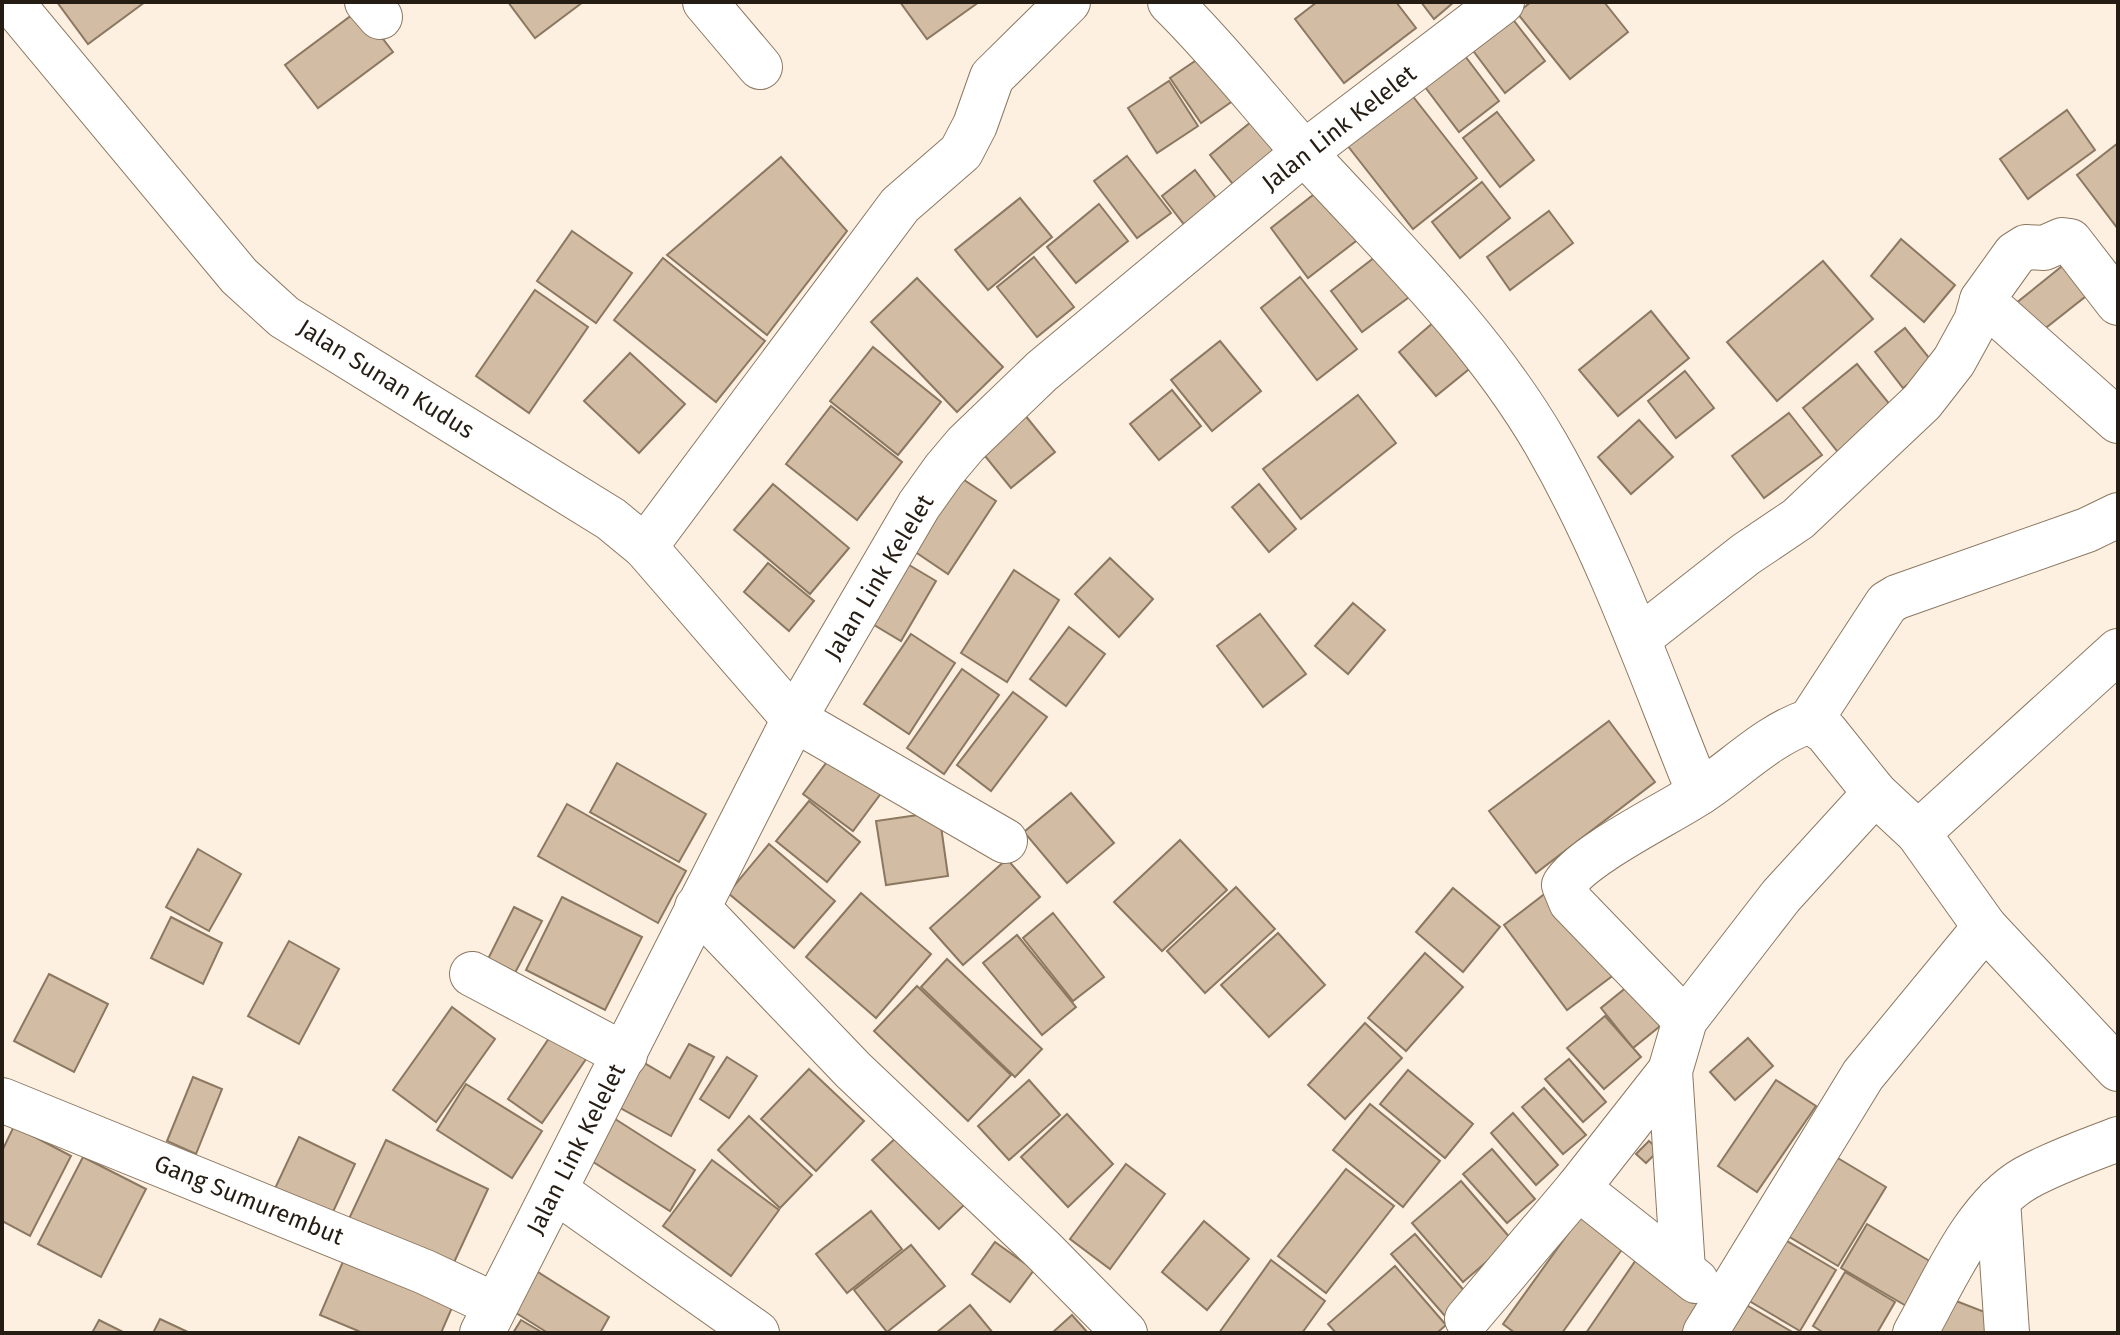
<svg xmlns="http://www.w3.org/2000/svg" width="2120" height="1335" font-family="'Fira Sans',sans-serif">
	<rect width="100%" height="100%" fill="#fdf0e1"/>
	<!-- building -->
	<g fill="#d2bca4" stroke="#8c7861" stroke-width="2">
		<polygon points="57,2 145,2 88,44"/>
		<polygon points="508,2 583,2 535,38"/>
		<polygon points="900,2 979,2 927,39"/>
		<polygon points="1317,2 1396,2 1416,28 1344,83 1295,19"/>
		<polygon points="1421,2 1454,2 1434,19"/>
		<polygon points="1531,2 1604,2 1628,32 1570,79 1517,13"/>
		<polygon points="360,9 393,52 318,108 285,65"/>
		<polygon points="1505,9 1545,61 1505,93 1465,40"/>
		<polygon points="1459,48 1499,101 1459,132 1419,79"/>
		<polygon points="1207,53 1237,98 1201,123 1170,78"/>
		<polygon points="1169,81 1198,126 1157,153 1128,108"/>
		<polygon points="1411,94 1477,178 1413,229 1347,145"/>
		<polygon points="2067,110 2095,150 2028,199 2000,159"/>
		<polygon points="1497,112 1534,160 1500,187 1463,138"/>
		<polygon points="1261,114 1288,146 1236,188 1210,155"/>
		<polygon points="2118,143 2118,229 2077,175"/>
		<polygon points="1127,156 1171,213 1137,238 1094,181"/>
		<polygon points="781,157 847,231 767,335 667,255"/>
		<polygon points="1195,170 1219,202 1186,227 1162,196"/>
		<polygon points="1482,182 1510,218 1460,258 1432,222"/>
		<polygon points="1322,188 1360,238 1308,278 1271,228"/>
		<polygon points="1020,198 1052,237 988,290 955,250"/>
		<polygon points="1099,204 1128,241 1076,283 1047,247"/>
		<polygon points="1549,211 1573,243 1510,290 1487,257"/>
		<polygon points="572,231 632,273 596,323 537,281"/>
		<polygon points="1901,239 1955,285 1924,322 1871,276"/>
		<polygon points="1388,247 1420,289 1362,332 1331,291"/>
		<polygon points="1034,257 1074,307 1037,337 997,287"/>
		<polygon points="663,258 765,341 716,402 614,320"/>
		<polygon points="2071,259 2095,289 2033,338 2010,308"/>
		<polygon points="1823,261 1873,319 1777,401 1727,342"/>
		<polygon points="1300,277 1357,349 1317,380 1261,308"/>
		<polygon points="917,278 1003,367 957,412 871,322"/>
		<polygon points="535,290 588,327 529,413 476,376"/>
		<polygon points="1651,311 1689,358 1618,416 1579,370"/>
		<polygon points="1441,316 1479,361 1436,396 1399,352"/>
		<polygon points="1905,328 1934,364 1903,388 1875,352"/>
		<polygon points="1220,341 1261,391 1212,431 1171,380"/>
		<polygon points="873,347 941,402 898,455 830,401"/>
		<polygon points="630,353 685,404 639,453 584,401"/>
		<polygon points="1857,364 1896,412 1841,456 1803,408"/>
		<polygon points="1685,371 1714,408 1676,438 1648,401"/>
		<polygon points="1172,390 1201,426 1159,460 1130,424"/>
		<polygon points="1358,395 1396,443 1301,519 1263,469"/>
		<polygon points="831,406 902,462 857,520 786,464"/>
		<polygon points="1020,409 1055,452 1011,488 976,445"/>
		<polygon points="1789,413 1822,455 1764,498 1732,456"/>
		<polygon points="1639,420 1673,457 1631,494 1598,457"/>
		<polygon points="955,474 996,501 948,574 908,547"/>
		<polygon points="773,484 849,548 810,594 734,530"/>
		<polygon points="1259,484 1296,529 1269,552 1232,507"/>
		<polygon points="894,556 936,581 901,641 859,616"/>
		<polygon points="1110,558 1153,599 1119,637 1075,594"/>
		<polygon points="768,563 814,601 789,631 744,592"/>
		<polygon points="1014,570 1059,600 1007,682 961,653"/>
		<polygon points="1353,603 1385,630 1348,674 1315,646"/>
		<polygon points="1260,614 1306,674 1263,707 1217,646"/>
		<polygon points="1069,627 1105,654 1066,706 1030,679"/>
		<polygon points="911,634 955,663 909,734 864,704"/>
		<polygon points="962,669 999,695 944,774 907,748"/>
		<polygon points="1013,692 1047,717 991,791 957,765"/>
		<polygon points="1609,721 1655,782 1536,873 1489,811"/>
		<polygon points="835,751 885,788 853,831 803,794"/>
		<polygon points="617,763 706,814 679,862 590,812"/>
		<polygon points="1071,793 1114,843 1067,883 1024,832"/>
		<polygon points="809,801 860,842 827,882 776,841"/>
		<polygon points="567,804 686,871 658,923 538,856"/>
		<polygon points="939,812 948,876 886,885 876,821"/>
		<polygon points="1180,840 1227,890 1162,951 1114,902"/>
		<polygon points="769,844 835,901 794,948 728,893"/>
		<polygon points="198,849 241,874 209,931 166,907"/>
		<polygon points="1007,859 1040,897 963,965 930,928"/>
		<polygon points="1236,887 1275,929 1205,993 1167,951"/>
		<polygon points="1453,888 1500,927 1463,972 1416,932"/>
		<polygon points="1551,889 1615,974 1567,1010 1504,925"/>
		<polygon points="861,893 931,954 876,1018 806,957"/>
		<polygon points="562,897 642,937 605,1010 526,970"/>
		<polygon points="514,907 542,921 515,973 488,959"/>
		<polygon points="1053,913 1104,977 1073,1001 1023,938"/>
		<polygon points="171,917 222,943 203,984 151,958"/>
		<polygon points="1278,933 1325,985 1269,1037 1221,985"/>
		<polygon points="1017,935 1076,1007 1042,1035 983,963"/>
		<polygon points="289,941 339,969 299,1044 248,1016"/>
		<polygon points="1425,953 1463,987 1406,1051 1368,1018"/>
		<polygon points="947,959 1042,1049 1015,1077 921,987"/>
		<polygon points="49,974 108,1004 74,1072 14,1041"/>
		<polygon points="1638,978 1670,1018 1633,1048 1601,1008"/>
		<polygon points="917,986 1011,1075 968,1121 874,1031"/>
		<polygon points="452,1007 495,1039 436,1122 393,1090"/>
		<polygon points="1605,1016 1641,1057 1604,1089 1567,1048"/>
		<polygon points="560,1022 595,1046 542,1123 508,1099"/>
		<polygon points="1365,1023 1402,1058 1345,1119 1308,1085"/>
		<polygon points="1748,1038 1773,1066 1735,1100 1710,1072"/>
		<polygon points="689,1044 714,1057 671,1136 615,1105 639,1060 670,1078"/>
		<polygon points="727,1057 757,1076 729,1118 700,1099"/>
		<polygon points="1569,1059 1606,1102 1583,1122 1545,1079"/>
		<polygon points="809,1069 864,1121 816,1171 761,1119"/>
		<polygon points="1408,1070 1473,1124 1445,1158 1380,1104"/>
		<polygon points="193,1077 222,1089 196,1154 167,1141"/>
		<polygon points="1029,1080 1060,1115 1009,1160 978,1126"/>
		<polygon points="1776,1080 1816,1106 1757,1192 1718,1166"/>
		<polygon points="466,1084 542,1131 512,1178 437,1130"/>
		<polygon points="1544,1088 1586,1135 1563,1154 1522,1107"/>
		<polygon points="1370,1104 1440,1161 1403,1207 1333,1150"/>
		<polygon points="1513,1113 1558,1165 1536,1185 1491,1133"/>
		<polygon points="1067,1114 1113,1164 1068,1207 1021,1157"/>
		<polygon points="749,1116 812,1175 780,1208 718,1150"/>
		<polygon points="612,1117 695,1170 670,1211 587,1158"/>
		<polygon points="14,1126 71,1156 30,1236 2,1221 2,1151"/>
		<polygon points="899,1135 965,1204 939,1229 872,1160"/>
		<polygon points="299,1137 355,1164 327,1225 271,1197"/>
		<polygon points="386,1140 488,1189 450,1271 347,1223"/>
		<polygon points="1649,1141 1659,1150 1646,1163 1636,1154"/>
		<polygon points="1492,1149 1535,1199 1507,1223 1463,1174"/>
		<polygon points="1826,1151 1886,1187 1838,1266 1778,1230"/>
		<polygon points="83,1157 146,1189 101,1277 38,1244"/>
		<polygon points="712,1160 779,1210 731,1276 663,1226"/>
		<polygon points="1126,1164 1165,1194 1110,1269 1070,1239"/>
		<polygon points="1346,1169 1394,1206 1326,1293 1278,1256"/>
		<polygon points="1461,1181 1512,1240 1463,1282 1412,1223"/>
		<polygon points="1585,1210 1628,1241 1562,1333 1515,1333 1503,1324"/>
		<polygon points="871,1211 902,1249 847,1293 816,1254"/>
		<polygon points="1204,1221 1249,1259 1207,1310 1162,1272"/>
		<polygon points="1867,1224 1933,1263 1908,1307 1841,1268"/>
		<polygon points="1415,1234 1468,1295 1445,1316 1391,1254"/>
		<polygon points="1775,1234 1836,1270 1800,1331 1739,1295"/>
		<polygon points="995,1242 1034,1270 1010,1302 972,1274"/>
		<polygon points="911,1245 945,1286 887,1332 854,1290"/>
		<polygon points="348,1250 457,1296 441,1333 363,1333 320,1315"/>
		<polygon points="1640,1254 1707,1300 1685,1333 1586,1333"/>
		<polygon points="1271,1260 1325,1301 1302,1333 1219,1333"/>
		<polygon points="1395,1266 1446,1325 1437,1333 1336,1333 1328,1324"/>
		<polygon points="530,1267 609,1317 600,1333 548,1333 505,1306"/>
		<polygon points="1845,1272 1895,1302 1877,1333 1824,1333 1813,1326"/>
		<polygon points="1951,1299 2000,1318 1995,1333 1938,1333"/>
		<polygon points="1743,1303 1794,1333 1726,1333"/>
		<polygon points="970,1305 993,1333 936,1333"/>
		<polygon points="1072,1315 1088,1333 1052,1333"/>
		<polygon points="160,1319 190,1333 153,1333"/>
		<polygon points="99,1320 125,1333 92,1333"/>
		<polygon points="521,1320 543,1333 513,1333"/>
	</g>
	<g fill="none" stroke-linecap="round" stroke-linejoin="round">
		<!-- minor casing -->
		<g stroke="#8c7861" stroke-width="46">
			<g id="minor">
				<polyline points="11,2 239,276 284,317 611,519 645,547 794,719 1005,841"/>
				<polyline points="367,2 380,17"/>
				<polyline points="705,2 760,67"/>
				<path d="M1170 2C1221 52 1263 107 1311 160 1394 250 1484 337 1546 444 1610 555 1651 675 1699 793"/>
				<polyline points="1982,300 2118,421"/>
				<polyline points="645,547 900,205 961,152 975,125 992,77 1068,2"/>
				<polyline points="1639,638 1746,554 1798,519 1922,402 1954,361 1976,321 1982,300 2015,254 2026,247 2044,248 2062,240 2070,241 2118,303"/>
				<polyline points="1810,721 1887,603 1897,597 2087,530 2118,515"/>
				<polyline points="1918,833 2118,651"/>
				<polyline points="697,907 853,1070 1043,1250 1125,1333"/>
				<polyline points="472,974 625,1055"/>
				<path d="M1685 1020 1571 902 1564 885C1581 856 1665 815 1696 795 1734 771 1767 735 1810 721L1826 732 1875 793 1918 833 1985 927 2118 1069"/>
				<polyline points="2,1100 425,1272 495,1305"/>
				<polyline points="1578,1188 1696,1281"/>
				<polyline points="556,1191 757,1333"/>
				<polyline points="1998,1200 2007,1333"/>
				<polyline points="1683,1270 1670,1071 1685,1020 1781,896 1875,793"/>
				<polyline points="1467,1319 1578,1188 1670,1071"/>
				<polyline points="482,1333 794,719 919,505 944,470 966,444 1042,371 1305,152 1502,2"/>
				<polyline points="1705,1333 1863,1075 1985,927"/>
				<path d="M1915 1333C1944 1282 1974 1208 2026 1178 2055 1162 2087 1151 2118 1139"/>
			</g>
		</g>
		<!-- minor -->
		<use href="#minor" stroke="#fff" stroke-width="44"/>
	</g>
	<g text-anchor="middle" stroke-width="7" stroke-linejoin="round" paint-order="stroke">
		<!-- street labels -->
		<g font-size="24" fill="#251d14" stroke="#fff">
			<text transform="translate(1339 128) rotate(-38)" y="8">Jalan Link Kelelet</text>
			<text transform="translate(386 379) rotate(32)" y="8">Jalan Sunan Kudus</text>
			<text transform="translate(879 577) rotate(-59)" y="8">Jalan Link Kelelet</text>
			<text transform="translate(576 1149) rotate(-63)" y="8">Jalan Link Kelelet</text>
			<text transform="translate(249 1200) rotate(22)" y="8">Gang Sumurembut</text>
		</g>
	</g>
	<!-- border -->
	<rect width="2120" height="1335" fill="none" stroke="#251d14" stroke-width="8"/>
</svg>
